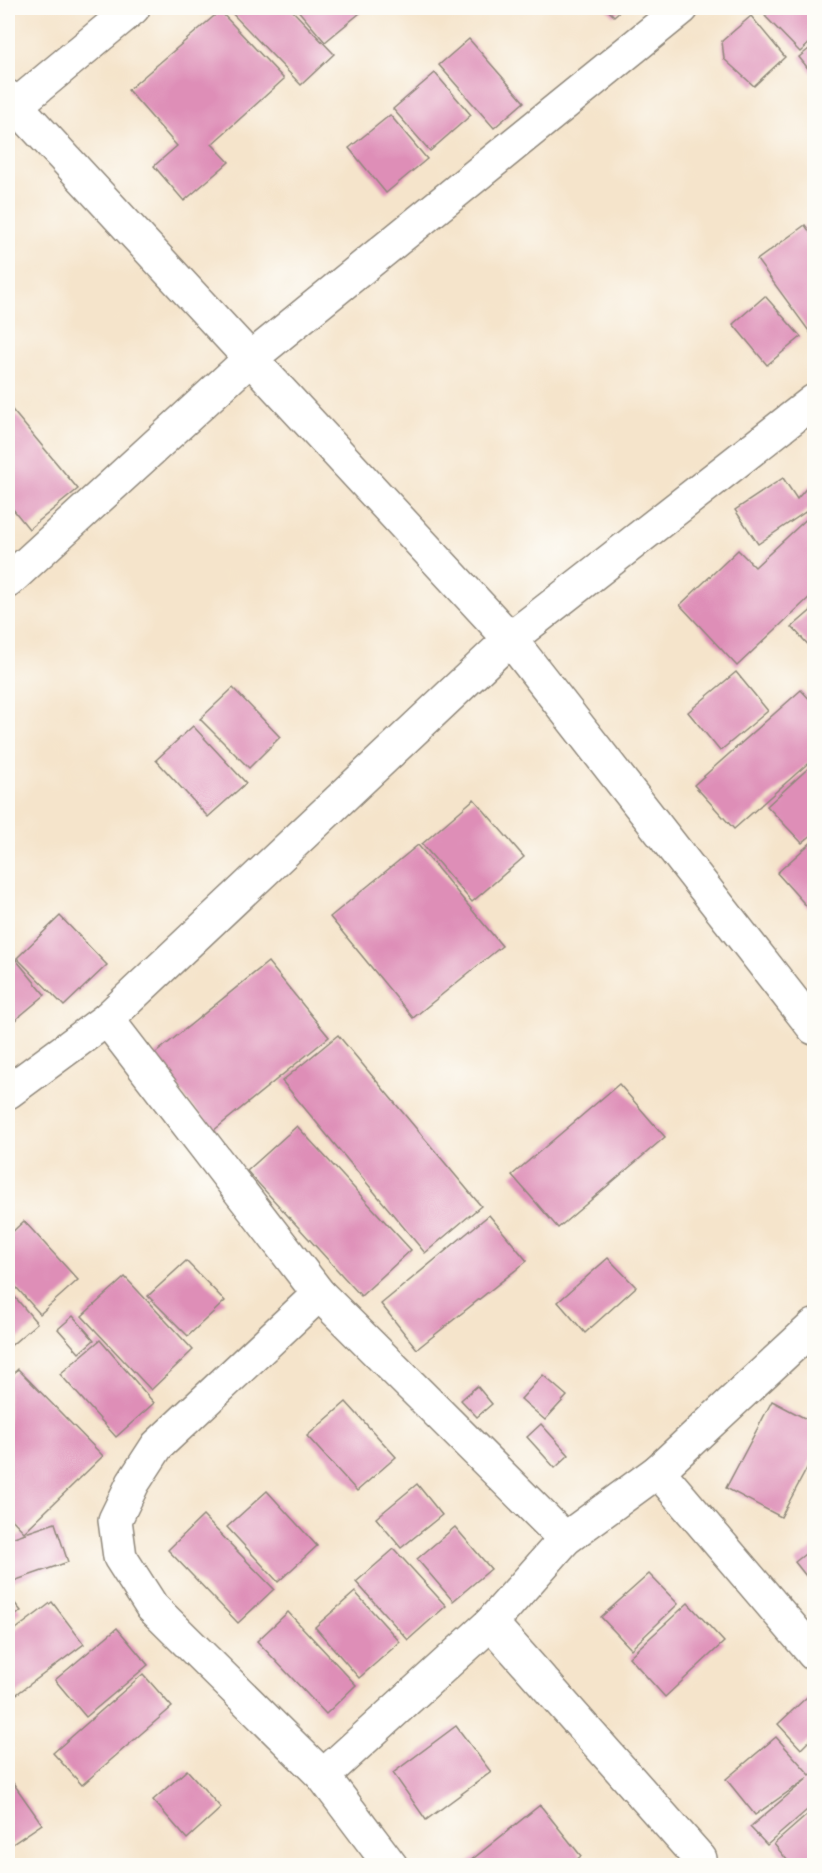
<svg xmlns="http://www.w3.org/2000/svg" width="822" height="1873" font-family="'IM FELL DW Pica',serif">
	<rect width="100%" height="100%" fill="#fdfcf7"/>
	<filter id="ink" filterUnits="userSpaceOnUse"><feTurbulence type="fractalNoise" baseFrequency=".0167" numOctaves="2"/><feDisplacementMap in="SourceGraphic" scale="12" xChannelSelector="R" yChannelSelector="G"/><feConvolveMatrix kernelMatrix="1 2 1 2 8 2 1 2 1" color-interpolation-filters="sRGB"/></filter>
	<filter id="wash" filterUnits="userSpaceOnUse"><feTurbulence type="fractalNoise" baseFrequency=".008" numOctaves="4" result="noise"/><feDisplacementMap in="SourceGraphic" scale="24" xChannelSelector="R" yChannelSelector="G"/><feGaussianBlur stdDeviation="1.35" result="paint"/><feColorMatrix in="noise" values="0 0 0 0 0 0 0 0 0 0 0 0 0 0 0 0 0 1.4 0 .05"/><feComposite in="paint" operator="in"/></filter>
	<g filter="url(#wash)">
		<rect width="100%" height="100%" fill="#f5e4cb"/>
		<g id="blocks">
			<!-- building -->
			<g fill="#de8eb7">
				<polygon points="227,8 290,8 334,54 301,85"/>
				<polygon points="296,8 366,8 325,42"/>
				<polygon points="606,8 623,8 614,16"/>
				<polygon points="774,8 814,8 814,39 800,52 765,16"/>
				<polygon points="220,11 284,79 212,144 229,162 184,201 154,166 177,146 128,90"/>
				<polygon points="751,16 785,57 754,86 724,59 722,41"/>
				<polygon points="469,39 524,102 494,128 439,65"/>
				<polygon points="814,45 814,76 799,57"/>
				<polygon points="435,73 471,115 430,151 393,109"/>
				<polygon points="390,115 427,159 386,193 349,148"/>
				<polygon points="805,225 814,238 814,338 757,260"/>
				<polygon points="765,296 801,337 767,365 733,324"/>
				<polygon points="8,405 78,489 29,529 8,503"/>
				<polygon points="783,478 797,499 810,484 814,492 814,506 758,544 735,510"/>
				<polygon points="814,512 814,593 737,666 680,605 738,550 755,567"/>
				<polygon points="814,608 814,651 792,627"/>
				<polygon points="736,672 768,711 720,751 688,712"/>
				<polygon points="233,688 280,737 249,768 200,719"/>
				<polygon points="801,690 814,704 814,758 734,829 694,785"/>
				<polygon points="193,726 246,783 208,817 156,760"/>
				<polygon points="814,763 814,833 802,843 767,806"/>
				<polygon points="474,799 524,857 472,902 422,844"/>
				<polygon points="814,840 814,907 811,911 777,873"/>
				<polygon points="418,845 502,946 413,1018 330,917"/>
				<polygon points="60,916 107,965 64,1006 17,958"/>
				<polygon points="8,950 45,995 8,1026"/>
				<polygon points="268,962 329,1037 213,1131 152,1056"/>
				<polygon points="338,1035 481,1206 425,1253 282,1081"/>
				<polygon points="619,1084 665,1137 558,1228 512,1175"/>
				<polygon points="297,1126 411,1250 361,1296 247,1171"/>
				<polygon points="489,1215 527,1261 417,1349 381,1304"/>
				<polygon points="24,1221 78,1280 40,1314 8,1278 8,1236"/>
				<polygon points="608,1258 636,1287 585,1333 558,1302"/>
				<polygon points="186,1261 225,1301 188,1336 148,1296"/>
				<polygon points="125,1277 193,1350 151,1390 82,1316"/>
				<polygon points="8,1289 37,1323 8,1348"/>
				<polygon points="73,1316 94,1340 79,1353 58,1329"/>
				<polygon points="100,1340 154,1403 116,1437 60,1374"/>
				<polygon points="18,1369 103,1456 24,1532 8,1515 8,1379"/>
				<polygon points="543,1375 567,1396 545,1420 521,1399"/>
				<polygon points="477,1386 492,1404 477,1417 461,1400"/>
				<polygon points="772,1401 814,1423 814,1455 781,1517 726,1488"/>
				<polygon points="346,1402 396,1457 357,1491 307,1436"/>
				<polygon points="541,1424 569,1455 555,1468 527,1437"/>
				<polygon points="417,1484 442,1515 401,1548 376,1518"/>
				<polygon points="267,1491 317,1546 278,1582 227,1527"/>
				<polygon points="203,1516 274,1589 238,1623 168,1550"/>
				<polygon points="55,1523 68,1562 8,1583 8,1539"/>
				<polygon points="455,1527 491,1569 453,1601 417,1559"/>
				<polygon points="814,1547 814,1586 795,1562"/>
				<polygon points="394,1549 446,1606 408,1640 356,1582"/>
				<polygon points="649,1574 678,1604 631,1649 601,1617"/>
				<polygon points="355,1592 400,1642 359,1678 315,1627"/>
				<polygon points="8,1595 21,1611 8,1622"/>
				<polygon points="52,1602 84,1644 14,1696 8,1687 8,1635"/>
				<polygon points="688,1603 724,1642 665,1697 629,1657"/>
				<polygon points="288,1612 356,1685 326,1714 257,1641"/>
				<polygon points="117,1628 148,1665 86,1717 55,1680"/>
				<polygon points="143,1674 172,1707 82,1785 53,1753"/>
				<polygon points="807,1697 814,1705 814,1736 801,1749 778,1724"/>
				<polygon points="456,1726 491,1772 426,1820 393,1773"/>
				<polygon points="776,1737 810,1775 814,1772 814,1804 767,1845 750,1827 808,1778 755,1815 726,1779"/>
				<polygon points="187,1770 221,1808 187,1839 153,1800"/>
				<polygon points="11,1780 42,1824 8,1847 8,1782"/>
				<polygon points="540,1805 581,1856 569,1866 464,1866"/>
				<polygon points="814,1809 814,1866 792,1866 774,1844"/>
			</g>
		</g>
	</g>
	<g filter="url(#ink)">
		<use href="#blocks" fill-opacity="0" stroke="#90887b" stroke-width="1.5"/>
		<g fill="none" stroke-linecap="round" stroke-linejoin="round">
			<!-- minor casing -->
			<g stroke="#90887b" stroke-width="36">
				<g id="minor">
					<polyline points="8,97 510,639 814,1028"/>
					<polyline points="8,112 133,8"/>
					<polyline points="8,581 250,359 682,8"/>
					<polyline points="107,1019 319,1294 565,1539"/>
					<polyline points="8,1092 107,1019 510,639 814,401"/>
					<polyline points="319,1294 157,1446 133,1483 115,1520 120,1557 152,1607 323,1776 391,1866"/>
					<polyline points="658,1471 814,1654"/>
					<polyline points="491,1623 700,1859"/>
					<polyline points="323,1776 491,1623 565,1539 658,1471 814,1326"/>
				</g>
			</g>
			<!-- minor -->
			<use href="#minor" stroke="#fff" stroke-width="33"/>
		</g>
	</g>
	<!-- margin -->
	<rect width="822" height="1873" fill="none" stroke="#fdfcf7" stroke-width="30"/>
</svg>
